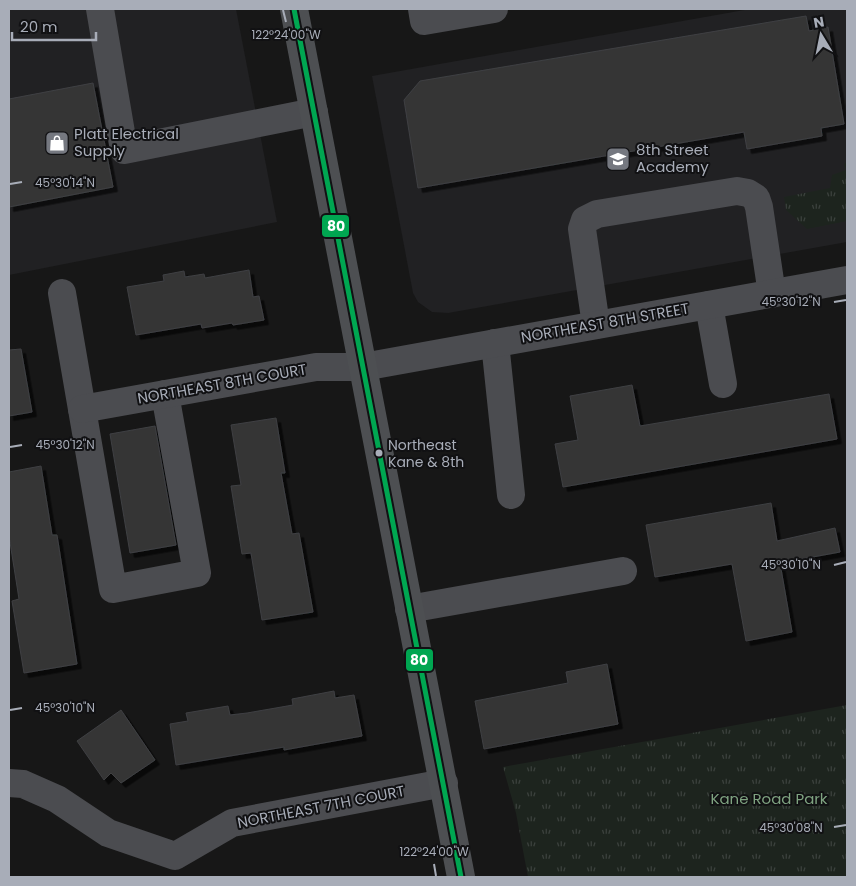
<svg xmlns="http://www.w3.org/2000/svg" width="856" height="886" font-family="Poppins,sans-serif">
	<defs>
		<pattern id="grass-tufts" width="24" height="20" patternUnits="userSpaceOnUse" patternTransform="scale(1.25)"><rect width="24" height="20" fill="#1d241e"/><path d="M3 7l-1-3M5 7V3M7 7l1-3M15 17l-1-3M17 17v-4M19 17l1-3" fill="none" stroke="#3b413d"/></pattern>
		<filter id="shadow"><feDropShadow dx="4.5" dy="4.5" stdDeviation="0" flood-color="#0009"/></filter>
	</defs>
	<rect width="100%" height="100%" fill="#171717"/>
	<!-- built -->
	<g fill="#212123">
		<polygon points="9,9 236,9 277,222 9,275"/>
		<polygon points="750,9 847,9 847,242 448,313 432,312 418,302 413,293 372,76"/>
	</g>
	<!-- grass -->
	<g fill="url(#grass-tufts)">
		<polygon points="847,162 847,221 807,229 786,210 784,197 830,188 832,175 846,170 844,164"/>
		<polygon points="847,705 847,877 528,877 516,813 503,767"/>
	</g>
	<!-- building -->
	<g fill="#353536" stroke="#3f4043" filter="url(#shadow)">
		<polygon points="806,16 809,31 828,27 844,124 821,128 822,136 747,149 744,132 418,188 404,100 420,81"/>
		<polygon points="93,83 113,187 9,207 9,99"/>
		<polygon points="249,270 253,297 259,296 264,320 233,325 232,323 202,328 201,324 136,335 127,287 164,281 163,275 184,271 185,277 204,274 205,278"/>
		<polygon points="21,349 32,412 9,416 9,350"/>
		<polygon points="632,385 640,426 829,394 837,439 563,487 555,444 578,440 570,396"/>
		<polygon points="276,418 285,473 281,473 292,534 299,533 313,612 262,620 251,553 242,554 231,486 241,485 231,425"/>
		<polygon points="155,426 176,545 130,553 110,434"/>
		<polygon points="41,466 52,535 57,535 77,664 24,673 12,601 19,599 9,536 9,472"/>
		<polygon points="771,503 777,541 835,528 840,552 780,563 792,632 746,641 732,564 655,577 646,525"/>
		<polygon points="607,664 618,724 484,749 475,701 568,683 566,672"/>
		<polygon points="334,691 335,698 354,695 362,736 284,750 284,747 176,765 170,724 188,721 186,713 228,706 230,715 247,713 293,705 292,699"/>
		<polygon points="121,710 155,760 121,783 111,773 104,780 77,741"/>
	</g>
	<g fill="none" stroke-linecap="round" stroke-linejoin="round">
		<!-- minor -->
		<g stroke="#4b4c50" stroke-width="28">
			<polyline points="100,9 124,150 314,112"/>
			<polyline points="422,9 424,21 494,9"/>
			<polyline points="62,293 113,589 197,573 165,394"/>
			<polyline points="709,305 723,384"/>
			<polyline points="596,325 582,229 585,220 597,214 737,191 748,193 756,198 759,207 772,294"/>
			<polyline points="495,343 511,495"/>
			<polyline points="82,409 316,367 363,367 847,280"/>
			<polyline points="409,609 623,571"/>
			<polyline points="9,783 23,784 57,799 108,833 175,856 232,823 444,783"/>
		</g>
		<!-- major -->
		<polyline stroke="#4d4f52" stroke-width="28" points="294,9 461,877"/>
		<!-- bus-1 casing -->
		<g stroke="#111113" stroke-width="9">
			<polyline id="bus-1" points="294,9 461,877"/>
		</g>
		<!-- bus-1 -->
		<use href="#bus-1" stroke="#00a651" stroke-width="5"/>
	</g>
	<!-- ticks -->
	<path fill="none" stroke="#a8adb8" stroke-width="2" d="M283 10 286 22M10 184 22 182M834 302 846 300M10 447 22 445M834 565 846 562M10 710 22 708M834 827 846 825M434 864 436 876"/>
	<!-- icons -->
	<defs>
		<g id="shop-square" transform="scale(1.25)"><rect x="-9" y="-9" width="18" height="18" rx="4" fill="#757880" stroke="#111113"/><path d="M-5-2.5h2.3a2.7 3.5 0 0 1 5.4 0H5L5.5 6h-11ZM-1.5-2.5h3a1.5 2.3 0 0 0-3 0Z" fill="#fff"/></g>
		<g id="school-square" transform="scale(1.25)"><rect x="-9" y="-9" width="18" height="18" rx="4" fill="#757880" stroke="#111113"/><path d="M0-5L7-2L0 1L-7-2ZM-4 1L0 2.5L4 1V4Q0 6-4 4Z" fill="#fff"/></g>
	</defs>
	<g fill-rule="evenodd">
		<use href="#shop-square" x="57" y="143"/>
		<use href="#school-square" x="618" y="159"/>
	</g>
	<!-- markers -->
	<circle fill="#a8adb8" stroke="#111113" stroke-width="2" cx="379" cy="453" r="4.5"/>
	<g text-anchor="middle" stroke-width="4" stroke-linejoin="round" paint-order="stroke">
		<!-- bus labels -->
		<g font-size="14" fill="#a8adb8" stroke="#111113" text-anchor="start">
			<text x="388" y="450">Northeast<tspan x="388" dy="17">Kane &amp; 8th</tspan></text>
		</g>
		<!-- poi labels -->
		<g font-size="15" fill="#a8adb8" stroke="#111113" text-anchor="start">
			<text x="74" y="139">Platt Electrical<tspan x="74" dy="17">Supply</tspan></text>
			<text x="636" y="155">8th Street<tspan x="636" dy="17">Academy</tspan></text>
		</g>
		<!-- street labels -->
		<g font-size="15" fill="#a8adb8" stroke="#111113">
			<text transform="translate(605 323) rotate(-10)" y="5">NORTHEAST 8TH STREET</text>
			<text transform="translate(222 384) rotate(-10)" y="5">NORTHEAST 8TH COURT</text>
			<text transform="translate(321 807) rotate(-11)" y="5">NORTHEAST 7TH COURT</text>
		</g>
		<!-- park labels -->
		<g font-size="15" fill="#7fa381" stroke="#111113">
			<text x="769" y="804">Kane Road Park</text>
		</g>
	</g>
	<g font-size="12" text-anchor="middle" fill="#a8adb8" stroke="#111113" stroke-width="4" stroke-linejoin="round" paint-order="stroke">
		<text x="286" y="39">122°24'00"W</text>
		<text x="65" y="187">45°30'14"N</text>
		<text x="791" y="306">45°30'12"N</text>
		<text x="65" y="449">45°30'12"N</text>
		<text x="791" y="569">45°30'10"N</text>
		<text x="65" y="712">45°30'10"N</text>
		<text x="791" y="832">45°30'08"N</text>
		<text x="434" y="856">122°24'00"W</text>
	</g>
	<g stroke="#111113" stroke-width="2">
		<rect x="321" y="214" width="29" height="24" rx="5" fill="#00a651"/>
		<rect x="405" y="648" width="29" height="24" rx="5" fill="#00a651"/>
	</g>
	<g font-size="14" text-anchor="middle" font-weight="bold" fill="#fff">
		<text x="336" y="231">80</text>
		<text x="419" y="665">80</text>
	</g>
	<!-- border -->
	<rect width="856" height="886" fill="none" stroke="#a8adb8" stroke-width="20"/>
	<!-- north arrow -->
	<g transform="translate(821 35) rotate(350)" stroke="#111113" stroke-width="4" paint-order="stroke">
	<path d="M0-4L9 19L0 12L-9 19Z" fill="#a8adb8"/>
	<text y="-8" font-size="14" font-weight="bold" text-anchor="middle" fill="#a8adb8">N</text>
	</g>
	<!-- scale -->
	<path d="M12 32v8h84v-8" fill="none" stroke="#a8adb8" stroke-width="2.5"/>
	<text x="20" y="32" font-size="15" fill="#a8adb8" stroke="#111113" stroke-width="4" paint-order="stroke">20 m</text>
</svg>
